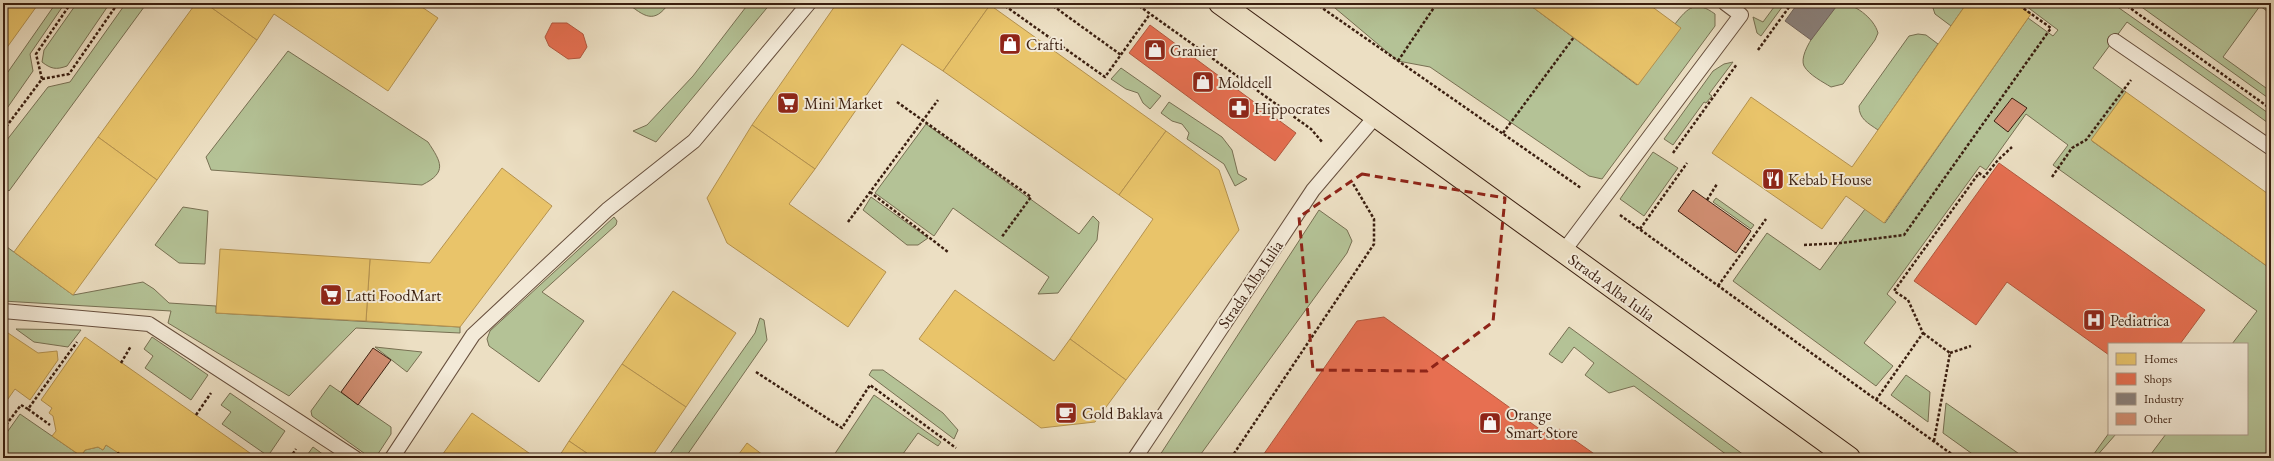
<svg xmlns="http://www.w3.org/2000/svg" width="2274" height="461" font-family="'EB Garamond',serif">
	<rect width="100%" height="100%" fill="#ecdfc3"/>
	<filter id="stains"><feTurbulence type="fractalNoise" baseFrequency=".005" numOctaves="4"/><feColorMatrix values="0 0 0 0 .2 0 0 0 0 .09 0 0 0 0 .02 0 0 0 .5 -.17"/></filter>
	<radialGradient id="worn" r=".72"><stop offset=".6" stop-color="#630" stop-opacity="0"/><stop offset="1" stop-color="#630" stop-opacity=".3"/></radialGradient>
	<!-- green -->
	<g fill="#b4c296" stroke="#787053">
		<polygon points="56,3 65,3 30,54 33,71 3,114 3,79"/>
		<path d="M77 3H110L67 66C56 70 51 69 42 62L44 50Z"/>
		<polygon points="126,3 147,3 9,191 3,186 3,145 48,87 70,82"/>
		<path d="M627 3H669C654 25 644 16 627 3Z"/>
		<polygon points="749,3 771,3 656,142 633,131 647,125 693,76"/>
		<path d="M1329 3H1527L1637 85 1680 28 1675 24C1688 7 1696 0 1715 14V26L1602 179 1589 176 1430 67 1398 61Z"/>
		<polygon points="1777,3 1785,3 1761,36 1757,33 1753,17 1763,22"/>
		<path d="M1839 3C1854 3 1874 18 1878 33L1875 40 1843 84 1831 87C1823 82 1809 75 1804 66 1797 51 1829 15 1839 3Z"/>
		<polygon points="1934,3 1967,3 1951,26 1935,14 1933,8"/>
		<polygon points="2022,3 2112,3 2271,115 2271,125 2127,22 2093,68 2126,92 2092,141 2271,269 2271,458 2148,458 2166,434 2247,434 2247,344 2232,344 2257,311 2053,165 2068,145 2026,114 1986,170 1980,166 1887,294 1896,302 1864,343 1893,366 1876,386 1733,281 1767,233 1820,270 1865,209 1885,223 2028,18 2053,36 2058,30"/>
		<polygon points="2136,3 2271,3 2271,14 2260,6 2223,57 2266,88 2271,83 2271,100"/>
		<path d="M1918 34 1926 35 1938 44 1878 130C1868 123 1859 119 1859 106L1909 36Z"/>
		<path d="M288 51 428 142C441 162 448 172 422 185L211 170 206 157Z"/>
		<polygon points="1733,62 1709,94 1712,96 1706,103 1704,102 1673,145 1664,139 1713,71 1724,64"/>
		<polygon points="1121,68 1161,96 1150,109 1143,103 1138,93 1126,89 1111,79"/>
		<polygon points="1169,102 1222,137 1232,150 1238,174 1247,179 1235,186 1224,164 1187,139 1189,133 1182,124 1172,121 1161,113"/>
		<polygon points="926,124 1079,234 1093,216 1099,222 1097,240 1058,293 1038,294 1049,277 953,208 934,236 875,193"/>
		<polygon points="1653,152 1678,168 1644,216 1620,199"/>
		<polygon points="871,197 928,238 918,245 907,245 863,210"/>
		<polygon points="1716,198 1754,225 1751,229 1713,202"/>
		<polygon points="183,207 208,211 205,264 179,263 155,245"/>
		<polygon points="1319,210 1347,230 1352,241 1347,253 1198,458 1158,458"/>
		<polygon points="614,217 617,221 616,225 542,292 584,321 539,382 489,346 487,339 490,331"/>
		<polygon points="7,247 73,295 143,282 154,289 169,303 216,306 216,313 460,327 460,333 356,328 289,396 168,323 171,311 3,301 3,252"/>
		<polygon points="760,318 764,320 767,340 685,458 667,458 755,333"/>
		<polygon points="1569,327 1748,458 1731,458 1634,386 1609,393 1585,375 1594,363 1574,347 1562,363 1549,354"/>
		<polygon points="16,329 81,330 68,347 34,342"/>
		<polygon points="152,337 208,375 191,400 145,368 153,356 144,349"/>
		<polygon points="375,347 422,352 407,372"/>
		<polygon points="872,370 883,370 943,413 958,430 954,439 869,375"/>
		<polygon points="1906,375 1930,392 1928,422 1891,395"/>
		<polygon points="330,385 391,427 391,434 376,457 368,456 312,416 311,411"/>
		<polygon points="230,393 285,431 268,456 222,424 231,412 221,405"/>
		<polygon points="874,395 941,442 938,446 918,433 900,458 838,458 834,455"/>
		<polygon points="1946,403 2025,458 1978,458 1943,433"/>
		<polygon points="20,414 81,456 85,450 98,447 103,450 106,445 118,452 114,458 3,458 3,438"/>
		<polygon points="2109,433 2116,434 2095,458 2091,458"/>
		<polygon points="313,447 328,458 305,458"/>
	</g>
	<!-- homes -->
	<g fill="#e9c46a" stroke="#b5924f">
		<polygon points="3,3 39,3 3,53"/>
		<polygon points="196,3 205,3 257,40 157,180 98,137"/>
		<polygon points="205,3 416,3 438,18 388,91 274,14 257,40"/>
		<polygon points="837,3 988,3 990,5 943,71 902,44 815,169 752,125"/>
		<polygon points="1527,3 1647,3 1681,28 1638,85"/>
		<polygon points="1967,3 2015,3 2031,14 1884,223 1846,196 1822,229 1712,153 1751,97 1852,167"/>
		<polygon points="990,5 1166,131 1119,195 943,71"/>
		<polygon points="2126,92 2271,196 2271,269 2091,140"/>
		<polygon points="752,125 815,169 789,204 886,272 848,327 727,243 707,198"/>
		<polygon points="1166,131 1219,170 1239,230 1126,380 1070,339 1153,219 1119,195"/>
		<polygon points="98,137 157,180 73,295 14,252"/>
		<polygon points="502,168 552,206 460,327 366,321 370,259 430,263"/>
		<polygon points="220,249 370,259 366,321 216,313"/>
		<polygon points="955,290 1054,361 1070,339 1126,380 1095,422 1041,428 919,339"/>
		<polygon points="673,291 736,333 686,407 622,364"/>
		<polygon points="8,333 38,353 57,351 58,360 30,400 15,389 3,406 3,334"/>
		<polygon points="85,337 196,415 257,458 126,458 106,445 103,450 98,447 85,450 81,456 52,436 56,431 53,416 49,413 52,408 41,400"/>
		<polygon points="622,364 686,407 651,458 594,458 569,441"/>
		<polygon points="472,413 536,458 440,458"/>
		<polygon points="569,441 594,458 558,458"/>
		<polygon points="747,443 767,458 736,458"/>
	</g>
	<!-- shops -->
	<g fill="#e76f51" stroke="#b3573e">
		<polygon points="552,23 567,23 583,34 587,47 580,58 568,59 549,46 545,37"/>
		<polygon points="1150,25 1296,133 1275,161 1129,53"/>
		<polygon points="1999,163 2205,310 2180,344 2109,344 2109,355 2007,282 1976,325 1914,281"/>
		<polygon points="1384,317 1552,438 1559,429 1600,458 1261,458 1357,321"/>
	</g>
	<!-- industry -->
	<polygon fill="#8a817c" stroke="#72645c" points="1798,3 1839,3 1811,40 1785,21"/>
	<!-- building -->
	<g fill="#d28f73" stroke="#3b1f10">
		<polygon points="2012,98 2027,108 2008,132 1994,121"/>
		<polygon points="1693,190 1751,231 1736,253 1678,211"/>
		<polygon points="373,348 391,360 358,405 341,392"/>
		<polygon points="118,452 126,458 114,458"/>
	</g>
	<g fill="none" stroke-linecap="round" stroke-linejoin="round">
		<!-- service casing -->
		<g stroke="#674f3d" stroke-width="16">
			<g id="service">
				<polyline points="2115,41 2271,148"/>
				<polyline points="1563,252 1741,15 1725,3"/>
				<polyline points="3,311 149,324 355,458"/>
				<polyline points="392,458 473,335 607,210 694,141 809,3"/>
				<polyline points="1135,458 1313,190 1375,117"/>
			</g>
		</g>
		<!-- primary casing -->
		<g stroke="#3b1f10" stroke-width="24">
			<polyline id="primary" points="1220,3 1849,458"/>
		</g>
		<!-- path -->
		<g stroke="#3b1f10" stroke-width="2.5" stroke-dasharray="3 2" stroke-linecap="butt">
			<polyline points="1001,3 1105,77 1150,14"/>
			<polyline points="1049,3 1121,55"/>
			<polyline points="1135,3 1311,129 1323,143"/>
			<polyline points="1315,3 1581,188"/>
			<polyline points="2123,3 2271,109"/>
			<polyline points="1758,50 1792,3"/>
			<polyline points="1398,61 1437,3"/>
			<polyline points="42,79 36,54 71,3"/>
			<polyline points="897,102 1031,197 1001,238"/>
			<polyline points="3,131 42,79 69,74 118,3"/>
			<polyline points="1503,133 1574,37"/>
			<polyline points="1673,153 1737,64"/>
			<polyline points="2052,177 2072,148 2086,140 2131,80"/>
			<polyline points="870,192 948,252"/>
			<polyline points="1707,200 1717,184"/>
			<polyline points="1620,215 1957,458"/>
			<polyline points="848,222 938,100"/>
			<polyline points="1640,229 1687,163"/>
			<polyline points="1804,245 1841,243 1904,235 2051,28 2016,3"/>
			<polyline points="1718,286 1766,219"/>
			<polyline points="1923,333 1950,353 1934,441"/>
			<polyline points="1950,353 1971,346"/>
			<polyline points="121,363 131,346"/>
			<polyline points="756,372 842,428 870,385 956,448"/>
			<polyline points="1876,400 1923,333 1908,300 1894,291 1979,173 1984,177 1998,160 2012,147"/>
			<polyline points="28,409 50,425"/>
			<polyline points="196,415 211,393"/>
			<polyline points="3,429 21,405 28,409 77,342"/>
			<polyline points="290,458 296,449"/>
			<polyline points="1231,458 1374,244 1374,219 1352,182"/>
		</g>
		<!-- service -->
		<use href="#service" stroke="#f3ead8" stroke-width="14"/>
		<!-- primary -->
		<use href="#primary" stroke="#ecdfc3" stroke-width="22"/>
	</g>
	<!-- marked area -->
	<path fill="none" stroke="#8f2418" stroke-width="3" stroke-dasharray="8 5" stroke-linejoin="round" d="M1362 174 1505 198 1493 322 1427 371 1313 370 1299 217Z"/>
	<!-- icons -->
	<defs>
		<g id="shop-square" transform="scale(1.15)"><rect x="-9" y="-9" width="18" height="18" rx="4" fill="#8f2418" stroke="#f3ead8"/><path d="M-5-2.5h2.3a2.7 3.5 0 0 1 5.4 0H5L5.5 6h-11ZM-1.5-2.5h3a1.5 2.3 0 0 0-3 0Z" fill="#fff"/></g>
		<g id="supermarket-square" transform="scale(1.15)"><rect x="-9" y="-9" width="18" height="18" rx="4" fill="#8f2418" stroke="#f3ead8"/><path d="M-6-5.5h2.5l.6 2H6L4.5 2H-2.5L-4.4-4H-6ZM-1.5 3.2a1.3 1.3 0 1 0 .1 0ZM3 3.2a1.3 1.3 0 1 0 .1 0Z" fill="#fff"/></g>
		<g id="pharmacy-square" transform="scale(1.15)"><rect x="-9" y="-9" width="18" height="18" rx="4" fill="#8f2418" stroke="#f3ead8"/><path d="M-2-6h4v4h4v4h-4v4h-4v-4h-4v-4h4Z" fill="#fff"/></g>
		<g id="restaurant-square" transform="scale(1.15)"><rect x="-9" y="-9" width="18" height="18" rx="4" fill="#8f2418" stroke="#f3ead8"/><path d="M-5-6h1v4h1v-4h1v4h1v-4h1v5L-1.5 .5V6h-2V.5L-5-1ZM5-6V6H3V1.5H1.5Q1.5-4 5-6Z" fill="#fff"/></g>
		<g id="hospital-square" transform="scale(1.15)"><rect x="-9" y="-9" width="18" height="18" rx="4" fill="#8f2418" stroke="#f3ead8"/><path d="M-5-5h3v3.5h4V-5h3V5h-3V1.5h-4V5h-3Z" fill="#fff"/></g>
		<g id="cafe-square" transform="scale(1.15)"><rect x="-9" y="-9" width="18" height="18" rx="4" fill="#8f2418" stroke="#f3ead8"/><path d="M-5.5-4.5H6V0H3Q3 3.5 0 3.5H-2.5Q-5.5 3.5-5.5 0ZM3-3.2v2h1.7v-2ZM-6 4.5H4V6H-6Z" fill="#fff"/></g>
	</defs>
	<g fill-rule="evenodd">
		<use href="#shop-square" x="1010" y="44"/>
		<use href="#shop-square" x="1155" y="50"/>
		<use href="#shop-square" x="1203" y="82"/>
		<use href="#supermarket-square" x="788" y="103"/>
		<use href="#pharmacy-square" x="1239" y="108"/>
		<use href="#restaurant-square" x="1773" y="179"/>
		<use href="#supermarket-square" x="331" y="295"/>
		<use href="#hospital-square" x="2094" y="320"/>
		<use href="#cafe-square" x="1066" y="413"/>
		<use href="#shop-square" x="1490" y="423"/>
	</g>
	<g text-anchor="middle" stroke-width="4" stroke-linejoin="round" paint-order="stroke">
		<!-- poi labels -->
		<g font-size="16" fill="#3b1f10" stroke="#f3ead8" text-anchor="start">
			<text x="1026" y="50">Crafti</text>
			<text x="1170" y="56">Granier</text>
			<text x="1218" y="88">Moldcell</text>
			<text x="804" y="109">Mini Market</text>
			<text x="1254" y="114">Hippocrates</text>
			<text x="1788" y="185">Kebab House</text>
			<text x="346" y="301">Latti FoodMart</text>
			<text x="2110" y="326">Pediatrica</text>
			<text x="1082" y="419">Gold Baklava</text>
			<text x="1506" y="420">Orange<tspan x="1506" dy="18">Smart Store</tspan></text>
		</g>
		<!-- street labels -->
		<g font-size="16" fill="#3b1f10" stroke="#f3ead8">
			<text transform="translate(1250 284) rotate(-56)" y="6">Strada Alba Iulia</text>
			<text transform="translate(1612 287) rotate(36)" y="6">Strada Alba Iulia</text>
		</g>
	</g>
	<!-- margin -->
	<rect width="2274" height="461" fill="none" stroke="#ecdfc3" stroke-width="16"/>
	<rect x="4" y="4" width="2266" height="453" fill="none" stroke="#3b1f10" stroke-width="2"/>
	<rect x="8" y="8" width="2258" height="445" fill="none" stroke="#3b1f10"/>
	<!-- legend -->
	<rect x="2108" y="343" width="140" height="92" fill="#f3ead8" stroke="#a99988"/>
	<rect x="2116" y="353" width="20" height="12" fill="#e9c46a" stroke="#a99988"/>
	<text x="2144" y="363" font-size="12" fill="#3b1f10">Homes</text>
	<rect x="2116" y="373" width="20" height="12" fill="#e76f51" stroke="#a99988"/>
	<text x="2144" y="383" font-size="12" fill="#3b1f10">Shops</text>
	<rect x="2116" y="393" width="20" height="12" fill="#8a817c" stroke="#a99988"/>
	<text x="2144" y="403" font-size="12" fill="#3b1f10">Industry</text>
	<rect x="2116" y="413" width="20" height="12" fill="#d28f73" stroke="#a99988"/>
	<text x="2144" y="423" font-size="12" fill="#3b1f10">Other</text>
	<rect width="100%" height="100%" filter="url(#stains)"/>
	<rect width="100%" height="100%" fill="url(#worn)"/>
</svg>
